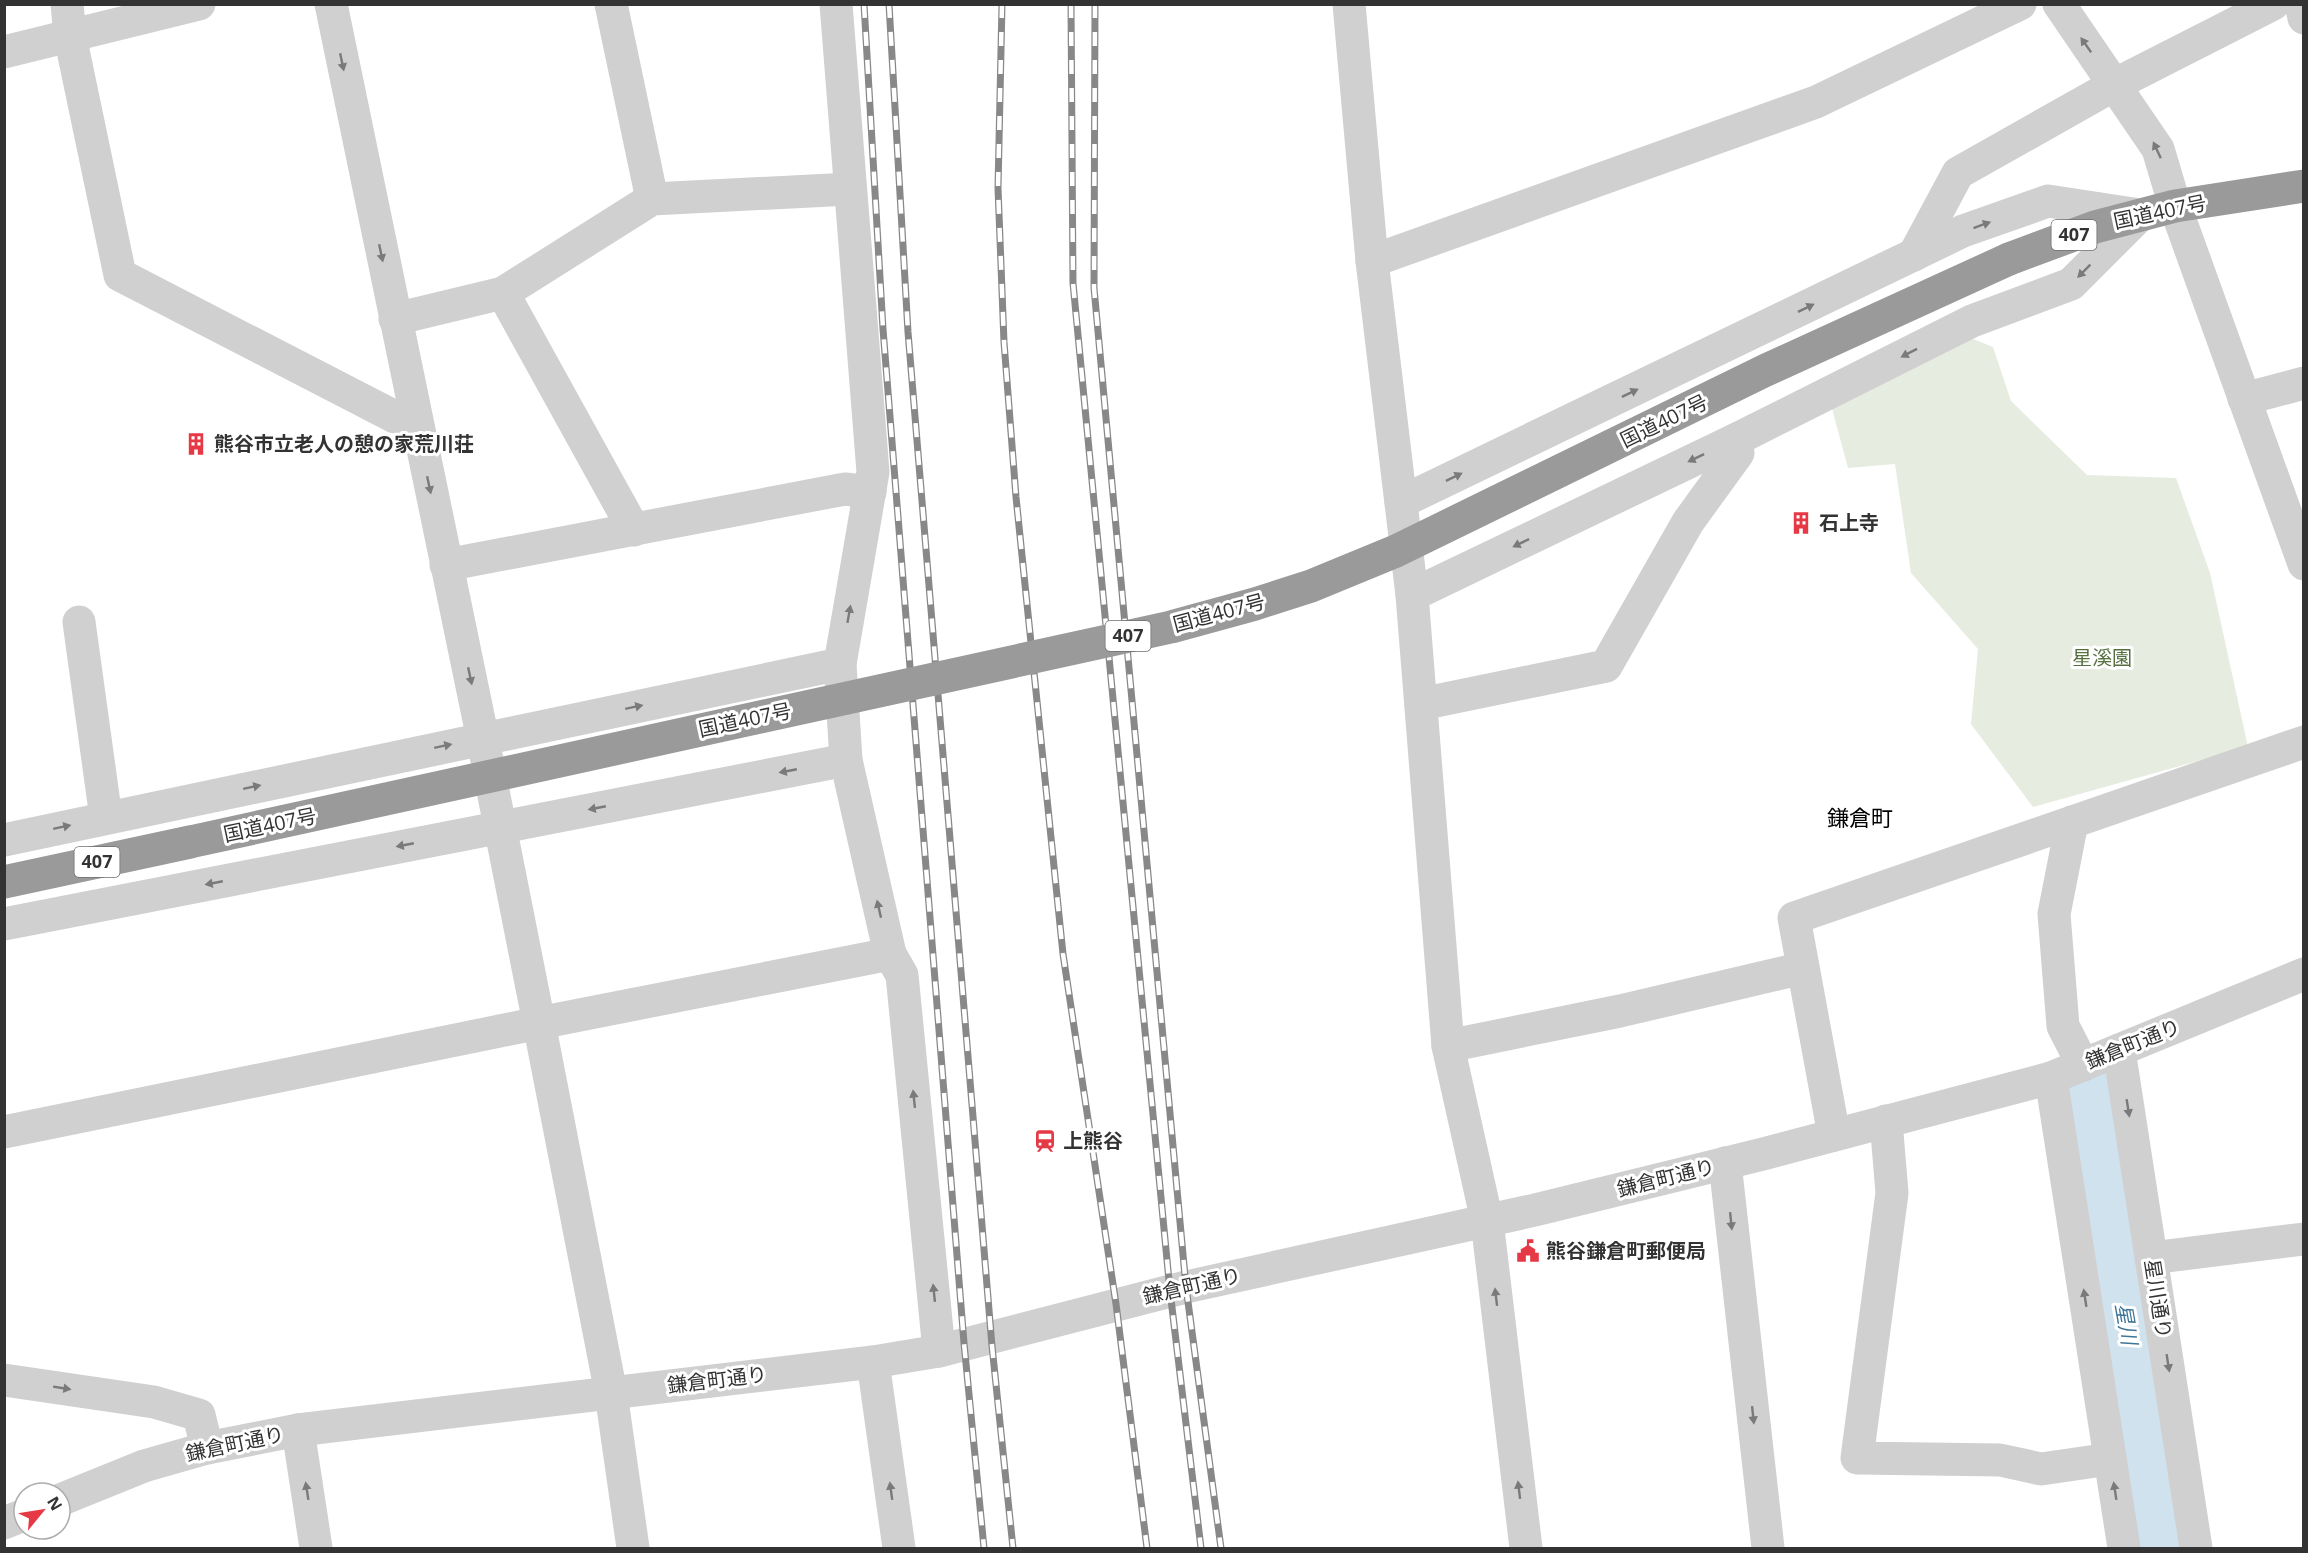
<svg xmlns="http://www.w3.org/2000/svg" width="2308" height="1553" font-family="'Open Sans','Noto Sans JP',sans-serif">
	<rect width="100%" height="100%" fill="#fff"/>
	<!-- green -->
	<polygon fill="#e6ecdf" points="1961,334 1993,347 2011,401 2087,475 2176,478 2210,573 2248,747 2033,807 1971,724 1978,649 1911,573 1895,464 1848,468 1825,383"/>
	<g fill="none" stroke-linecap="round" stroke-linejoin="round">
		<!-- river -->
		<polyline stroke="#cfe2ee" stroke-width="72" points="2089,1099 2164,1548"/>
		<!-- minor -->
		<g stroke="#d0d0d0" stroke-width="33">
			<polyline points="67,4 70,36 120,275 395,417 416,420"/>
			<polyline points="331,4 479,720 539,1023 611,1393 633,1548"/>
			<polyline points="611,4 652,199"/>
			<polyline points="836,4 873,472 840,664 846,760 890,954 902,975 939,1351"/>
			<polyline points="1349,4 1372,261 1412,595 1448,1046 1487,1221 1526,1548"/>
			<polyline points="2059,4 2158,149 2175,206 2304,564"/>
			<polyline points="2301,4 2304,18"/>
			<polyline points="4,52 199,4"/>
			<polyline points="1914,255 1958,173 2114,85 2273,4"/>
			<polyline points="1372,261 1816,102 2020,4"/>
			<polyline points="503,293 634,530"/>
			<polyline points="395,319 503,293 652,199 850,189"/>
			<polyline points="2244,399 2304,383"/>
			<polyline points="1401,502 1963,231 2048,201 2140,215"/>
			<polyline points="446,565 845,489 870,492"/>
			<polyline points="1412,595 1735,440 1972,321 2071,284 2140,215"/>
			<polyline points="79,622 106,818"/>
			<polyline points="1421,704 1606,666 1688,522 1738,453 1735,440"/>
			<polyline points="2072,822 2054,914 2063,1026 2083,1065"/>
			<polyline points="4,840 840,664"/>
			<polyline points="4,924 846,760"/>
			<polyline points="1448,1046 1620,1011 1803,968"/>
			<polyline points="2119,1050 2196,1548"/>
			<polyline points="2051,1078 2124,1548"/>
			<polyline points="1886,1121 1892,1193 1857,1458 2000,1460 2041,1469 2110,1459"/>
			<polyline points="4,1132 539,1023 890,954"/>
			<polyline points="1834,1135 1794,918 2304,742"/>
			<polyline points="1725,1163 1768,1548"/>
			<polyline points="2151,1258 2304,1239"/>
			<polyline points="873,1362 899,1548"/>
			<polyline points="4,1380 154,1402 199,1415 207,1448"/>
			<polyline points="298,1430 316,1548"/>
			<polyline points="60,1500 144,1466 207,1448 298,1430 873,1362 939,1351 1186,1287 1535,1210 1763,1154 2051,1078 2304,974"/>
			<polyline points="4,1523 24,1515"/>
		</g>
		<!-- highway -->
		<g stroke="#9a9a9a" stroke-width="33">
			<polyline points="2009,259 2095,227 2175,206 2304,186"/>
			<polyline points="4,882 190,842"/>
		</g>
		<!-- rail casing -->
		<g stroke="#888" stroke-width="7">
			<g id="rail">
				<polyline points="864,4 883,329 964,1343 984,1548"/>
				<polyline points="889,4 908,332 992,1346 1013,1548"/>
				<polyline points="1002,4 998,188 1004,342 1016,497 1063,954 1116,1304 1147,1548"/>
				<polyline points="1071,4 1073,283 1170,1291 1201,1548"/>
				<polyline points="1095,4 1094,288 1186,1287 1221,1548"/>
			</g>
		</g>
		<!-- rail -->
		<use href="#rail" stroke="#fff" stroke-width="4.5" stroke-dasharray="14" stroke-linecap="butt"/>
		<!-- highway-bridge -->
		<polyline stroke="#9a9a9a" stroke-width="33" points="190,842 1171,627 1255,604 1311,586 1396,551 1764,371 2009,259"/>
	</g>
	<!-- one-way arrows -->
	<defs><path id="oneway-solid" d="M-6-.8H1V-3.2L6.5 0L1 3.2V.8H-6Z" transform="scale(1.5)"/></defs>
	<g fill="#7a7a7a">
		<use href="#oneway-solid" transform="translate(2086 45) rotate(-125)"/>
		<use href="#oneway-solid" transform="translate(342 62) rotate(78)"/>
		<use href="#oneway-solid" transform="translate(2157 150) rotate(-115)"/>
		<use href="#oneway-solid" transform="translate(1982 225) rotate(-20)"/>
		<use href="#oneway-solid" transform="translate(381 253) rotate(78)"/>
		<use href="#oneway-solid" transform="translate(2084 271) rotate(135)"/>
		<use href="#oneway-solid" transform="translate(1806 308) rotate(-26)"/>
		<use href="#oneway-solid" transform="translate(1909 353) rotate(153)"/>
		<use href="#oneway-solid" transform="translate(1630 393) rotate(-26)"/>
		<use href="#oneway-solid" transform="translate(1696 458) rotate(154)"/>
		<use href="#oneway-solid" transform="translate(1454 477) rotate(-26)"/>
		<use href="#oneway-solid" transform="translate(429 485) rotate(78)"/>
		<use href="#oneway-solid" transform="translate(1521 543) rotate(154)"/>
		<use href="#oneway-solid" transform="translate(849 614) rotate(-80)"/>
		<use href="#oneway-solid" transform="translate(470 676) rotate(78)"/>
		<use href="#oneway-solid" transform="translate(634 707) rotate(-12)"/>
		<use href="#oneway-solid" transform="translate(443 746) rotate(-12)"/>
		<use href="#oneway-solid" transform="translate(788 771) rotate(169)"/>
		<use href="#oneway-solid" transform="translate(252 787) rotate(-12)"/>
		<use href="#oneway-solid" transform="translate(597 808) rotate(169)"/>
		<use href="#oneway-solid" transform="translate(62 827) rotate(-12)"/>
		<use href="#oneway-solid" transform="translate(405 845) rotate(169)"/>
		<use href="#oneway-solid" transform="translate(214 883) rotate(169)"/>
		<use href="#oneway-solid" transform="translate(879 909) rotate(-103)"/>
		<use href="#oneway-solid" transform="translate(914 1099) rotate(-96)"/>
		<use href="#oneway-solid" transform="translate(2128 1108) rotate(81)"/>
		<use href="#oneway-solid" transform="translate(1731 1221) rotate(84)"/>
		<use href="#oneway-solid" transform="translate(934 1293) rotate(-96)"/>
		<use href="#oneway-solid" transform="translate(1496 1297) rotate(-97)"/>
		<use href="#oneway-solid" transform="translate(2085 1298) rotate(-99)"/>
		<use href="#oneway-solid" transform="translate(2168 1363) rotate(81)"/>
		<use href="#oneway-solid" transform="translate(62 1388) rotate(9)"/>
		<use href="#oneway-solid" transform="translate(1753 1415) rotate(84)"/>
		<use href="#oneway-solid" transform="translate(1519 1490) rotate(-97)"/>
		<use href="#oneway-solid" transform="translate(307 1491) rotate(-99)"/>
		<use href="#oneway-solid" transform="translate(891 1491) rotate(-98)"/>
		<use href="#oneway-solid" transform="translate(2115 1491) rotate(-99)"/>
	</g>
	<!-- icons -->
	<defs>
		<g id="building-bare" transform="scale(1.8)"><path d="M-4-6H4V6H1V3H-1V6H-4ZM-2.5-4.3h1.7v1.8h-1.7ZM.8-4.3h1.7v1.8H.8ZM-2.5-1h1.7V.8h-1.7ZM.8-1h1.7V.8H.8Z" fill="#e63946" stroke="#fff" stroke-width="2.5" paint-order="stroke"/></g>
		<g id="station-bare" transform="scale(1.8)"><path d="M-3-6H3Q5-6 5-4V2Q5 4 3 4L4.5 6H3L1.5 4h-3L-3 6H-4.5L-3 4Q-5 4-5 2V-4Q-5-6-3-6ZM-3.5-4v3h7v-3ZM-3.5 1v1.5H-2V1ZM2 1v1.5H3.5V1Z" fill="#e63946" stroke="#fff" stroke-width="2.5" paint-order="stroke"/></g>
		<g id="civic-bare" transform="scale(1.8)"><path d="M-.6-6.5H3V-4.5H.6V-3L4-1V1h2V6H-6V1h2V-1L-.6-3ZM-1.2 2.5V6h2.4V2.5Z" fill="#e63946" stroke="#fff" stroke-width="2.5" paint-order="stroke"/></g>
	</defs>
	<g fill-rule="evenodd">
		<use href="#building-bare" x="196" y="444"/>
		<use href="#building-bare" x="1801" y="523"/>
		<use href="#station-bare" x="1045" y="1141"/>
		<use href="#civic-bare" x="1528" y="1251"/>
	</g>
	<g text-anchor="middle" stroke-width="6" stroke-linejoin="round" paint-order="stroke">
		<!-- shield labels -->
		<g fill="#fff" stroke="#707070" stroke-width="1.5">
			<rect x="2051.5" y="220" width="45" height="30" rx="4.5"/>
			<rect x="1105.5" y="621" width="45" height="30" rx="4.5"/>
			<rect x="74.5" y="847" width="45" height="30" rx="4.5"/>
		</g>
		<g font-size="18" font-weight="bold" fill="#333">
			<text x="2074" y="241">407</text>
			<text x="1128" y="642">407</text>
			<text x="97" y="868">407</text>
		</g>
		<!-- street labels -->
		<g font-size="20" fill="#333" stroke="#fff">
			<text transform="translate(2160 212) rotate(-12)" y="7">国道407号</text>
			<text transform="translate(1664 421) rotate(-26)" y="7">国道407号</text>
			<text transform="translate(1219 613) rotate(-15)" y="7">国道407号</text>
			<text transform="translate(745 720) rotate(-12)" y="7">国道407号</text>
			<text transform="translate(270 825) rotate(-12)" y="7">国道407号</text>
			<text transform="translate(2133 1044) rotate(-22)" y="7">鎌倉町通り</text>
			<text transform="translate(1666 1178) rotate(-14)" y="7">鎌倉町通り</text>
			<text transform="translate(1192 1286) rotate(-13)" y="7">鎌倉町通り</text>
			<text transform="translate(2158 1299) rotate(81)" y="7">星川通り</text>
			<text transform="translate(717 1380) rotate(-7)" y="7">鎌倉町通り</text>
			<text transform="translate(235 1444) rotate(-12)" y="7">鎌倉町通り</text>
		</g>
		<!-- poi labels -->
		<g font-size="20" font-weight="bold" fill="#333" stroke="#fff" text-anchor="start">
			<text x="214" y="451">熊谷市立老人の憩の家荒川荘</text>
			<text x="1819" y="530">石上寺</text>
			<text x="1063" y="1148">上熊谷</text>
			<text x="1546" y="1258">熊谷鎌倉町郵便局</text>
		</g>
		<!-- park labels -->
		<g font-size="20" fill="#56703f" stroke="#fff">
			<text x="2102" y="665">星溪園</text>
		</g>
		<!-- water labels -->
		<g font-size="21" font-style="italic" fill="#3f7597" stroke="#fff">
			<text transform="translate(2126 1324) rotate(80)" y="7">星川</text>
		</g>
		<!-- quarter labels -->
		<g font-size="22" fill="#000" stroke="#fff">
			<text x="1860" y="826">鎌倉町</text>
		</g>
	</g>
	<!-- border -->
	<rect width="2308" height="1553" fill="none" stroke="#333333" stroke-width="12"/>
	<!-- north arrow -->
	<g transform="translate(42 1511) rotate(60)"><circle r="28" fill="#ffffff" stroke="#adadad" stroke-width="1.5"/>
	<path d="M0-4.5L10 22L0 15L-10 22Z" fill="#e63946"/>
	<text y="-9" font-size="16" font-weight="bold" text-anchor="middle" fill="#333333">N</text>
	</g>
</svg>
